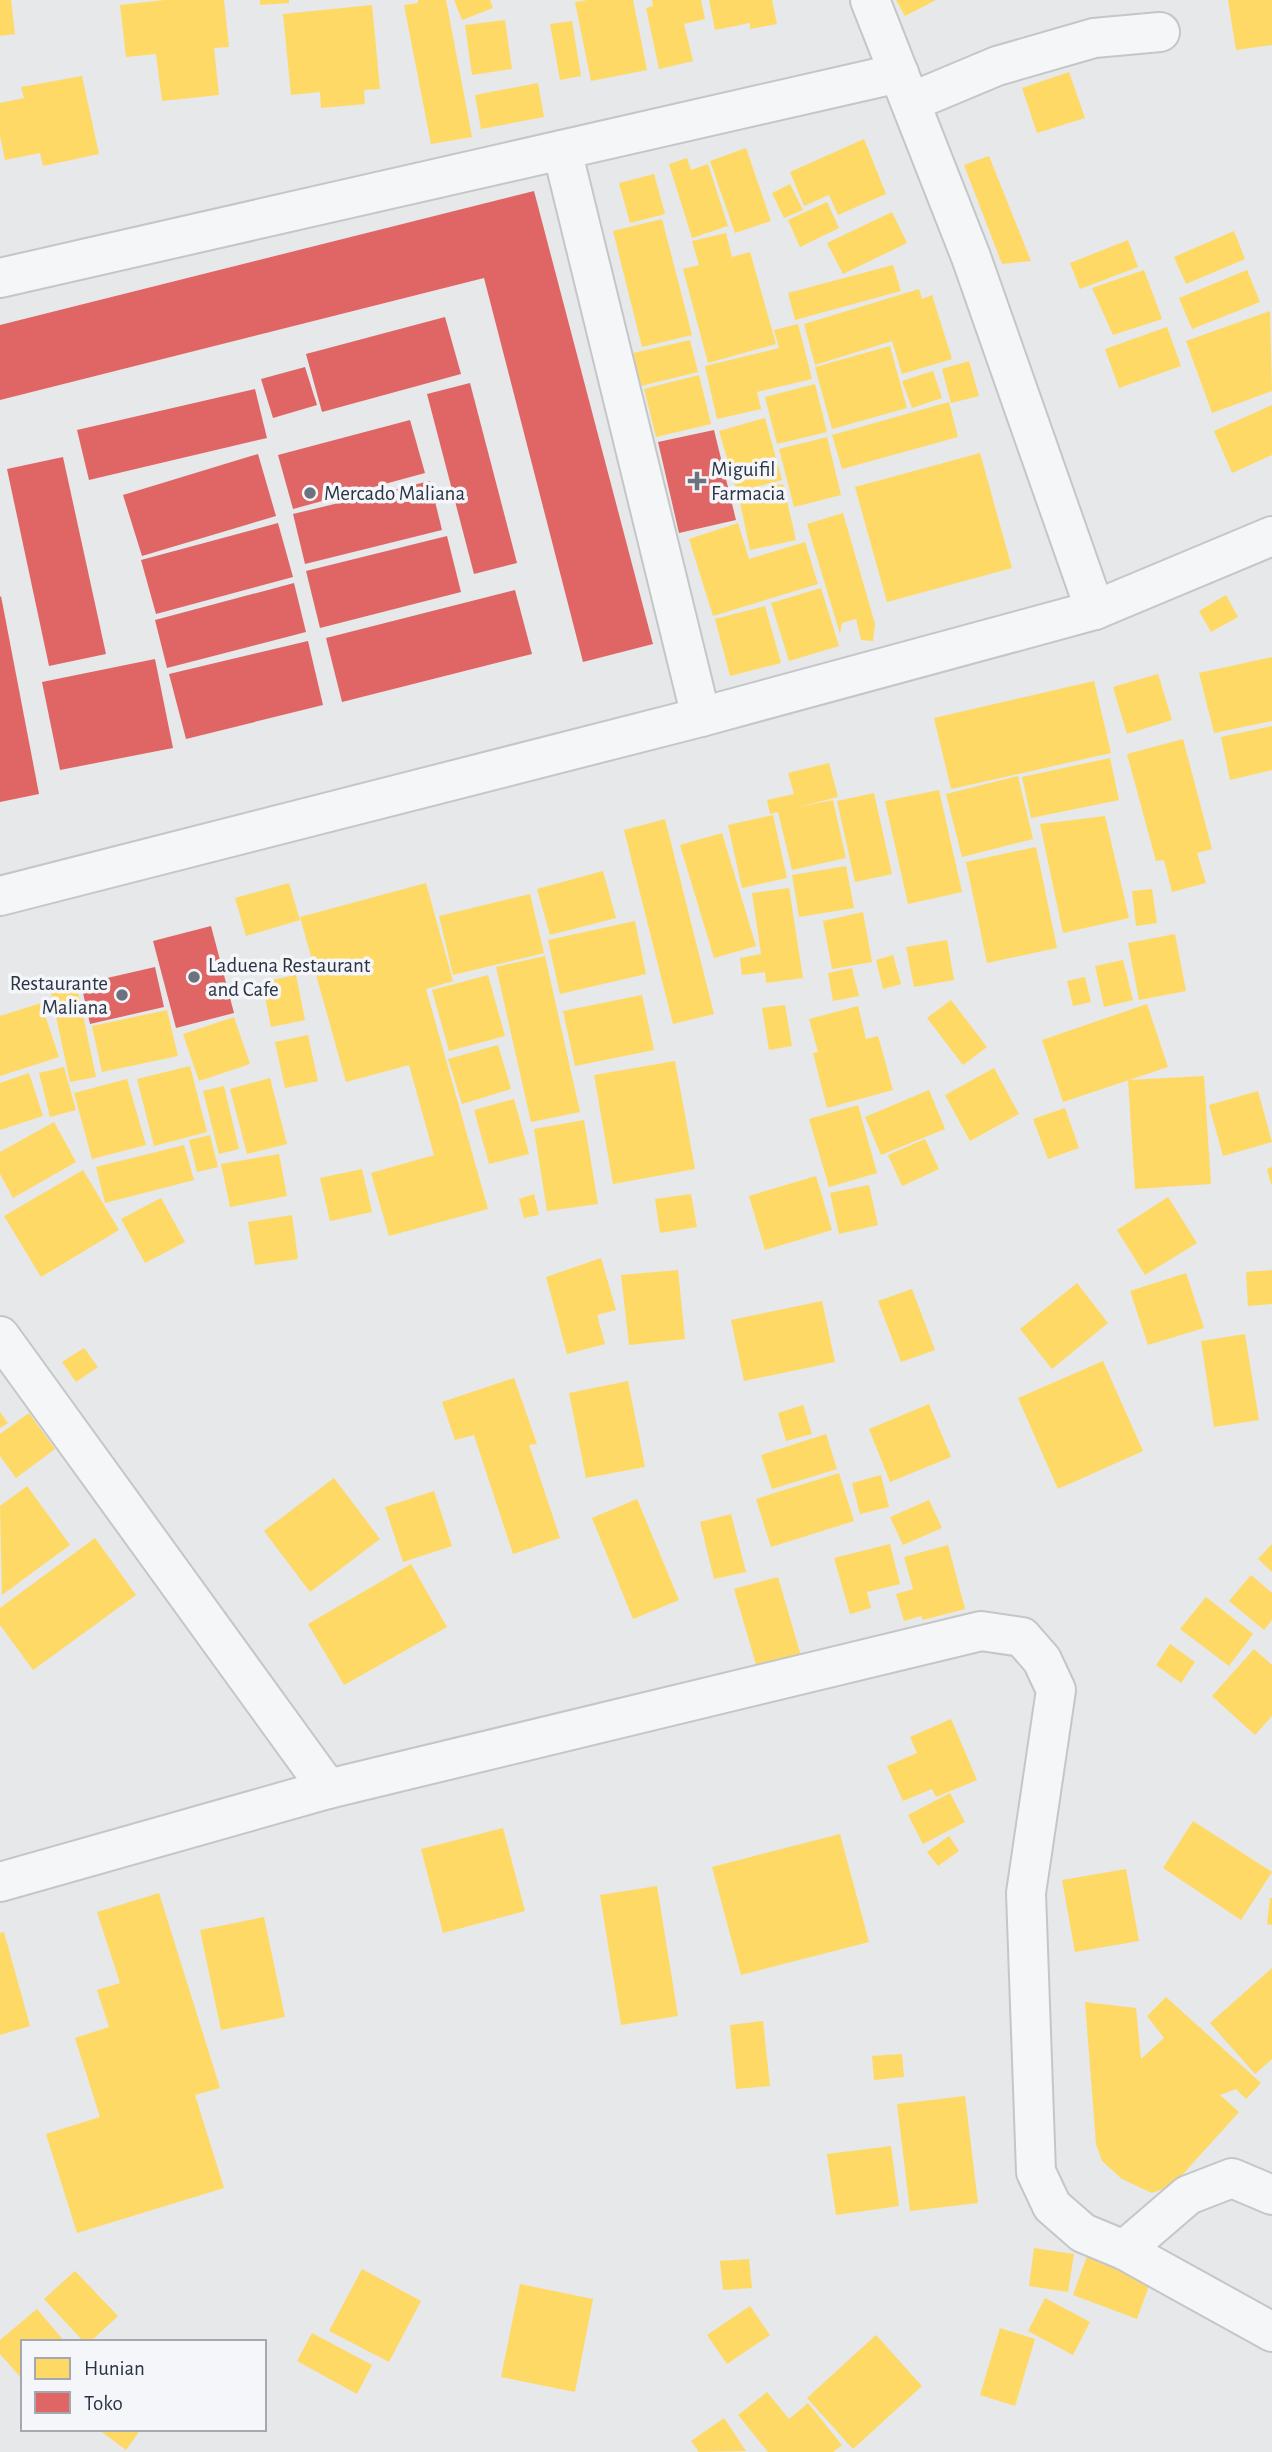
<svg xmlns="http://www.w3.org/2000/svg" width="1272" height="2452" font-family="'Alegreya Sans',sans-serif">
	<rect width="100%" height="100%" fill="#e6e8ea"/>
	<!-- homes -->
	<g fill="#ffd966">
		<polygon points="0,0 11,0 15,34 0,36"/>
		<polygon points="165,0 224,0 229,47 214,48 219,95 162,101 156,54 126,57 120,5"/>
		<polygon points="260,0 289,0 289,3 260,5"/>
		<polygon points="418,0 446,0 472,137 431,144 404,5 418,3"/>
		<polygon points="454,0 490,0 493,8 462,20"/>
		<polygon points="588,0 633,0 647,70 591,81 575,2"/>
		<polygon points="652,0 701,0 705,19 684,24 693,61 659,69 646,8 653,6"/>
		<polygon points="709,0 772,0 777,24 750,29 750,23 715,30"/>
		<polygon points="896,0 936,0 905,16"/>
		<polygon points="1228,0 1272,0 1272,45 1236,50"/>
		<polygon points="372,5 380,89 364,90 365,104 321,108 320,92 291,95 283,14"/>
		<polygon points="505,20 512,69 472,75 465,25"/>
		<polygon points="572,21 581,76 560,80 550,24"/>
		<polygon points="1069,72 1085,118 1037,133 1022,88"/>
		<polygon points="82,76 99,154 43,166 40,153 5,160 0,136 0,103 24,98 21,87"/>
		<polygon points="538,83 544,117 481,129 475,95"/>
		<polygon points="864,139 886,194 838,215 829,195 804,206 790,172"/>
		<polygon points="746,148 771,221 735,233 710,161"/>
		<polygon points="989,156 1031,261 1002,264 964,165"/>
		<polygon points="687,158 691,170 708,164 728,226 692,238 669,164"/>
		<polygon points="654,174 665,214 630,223 619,183"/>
		<polygon points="790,184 803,210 784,218 772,193"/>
		<polygon points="827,202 839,228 800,247 788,220"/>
		<polygon points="892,212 907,243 843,274 827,243"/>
		<polygon points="662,219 692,335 642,347 613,231"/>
		<polygon points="1234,231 1245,259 1186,284 1174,257"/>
		<polygon points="726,233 732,257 750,252 776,344 708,363 683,269 699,265 692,241"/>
		<polygon points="1128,240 1138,267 1080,289 1070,263"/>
		<polygon points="893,265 901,291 795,320 788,293"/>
		<polygon points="1144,270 1162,319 1113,335 1092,288"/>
		<polygon points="1247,270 1260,302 1192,329 1179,298"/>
		<polygon points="919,289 922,299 932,295 952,359 902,374 892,341 815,365 804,324"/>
		<polygon points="1270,311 1272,391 1212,413 1186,341"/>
		<polygon points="798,324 812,379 757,392 761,409 717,419 705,366 779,348 774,330"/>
		<polygon points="1167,327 1181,366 1119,388 1105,349"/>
		<polygon points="690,340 698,372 641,386 633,353"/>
		<polygon points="890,346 907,408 832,429 815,367"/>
		<polygon points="969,361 979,396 951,403 942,369"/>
		<polygon points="933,371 942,398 912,408 902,381"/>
		<polygon points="699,375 711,424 656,437 644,389"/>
		<polygon points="815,384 827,432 777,444 765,397"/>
		<polygon points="949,402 958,437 842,469 832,435"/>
		<polygon points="1272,405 1272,455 1232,473 1214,431"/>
		<polygon points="765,418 782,480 737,492 719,431"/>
		<polygon points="827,437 841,495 794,507 779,449"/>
		<polygon points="980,453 1012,568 887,602 855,487"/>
		<polygon points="783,484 796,540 750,550 738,493"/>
		<polygon points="843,513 875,624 873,641 861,640 856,619 842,623 840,634 807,524"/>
		<polygon points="738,523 749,559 805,542 818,584 713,616 689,539"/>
		<polygon points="821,588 839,646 789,661 771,603"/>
		<polygon points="1226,595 1238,617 1211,632 1199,611"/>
		<polygon points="765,606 781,663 730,676 715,619"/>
		<polygon points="1272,657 1272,721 1214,733 1199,673"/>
		<polygon points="1158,674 1172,720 1127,734 1113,687"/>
		<polygon points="1094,681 1111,753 951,789 934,718"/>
		<polygon points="1272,726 1272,770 1230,780 1221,737"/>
		<polygon points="1183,739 1212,849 1197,853 1206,883 1172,892 1164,860 1156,861 1127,754"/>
		<polygon points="1110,758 1119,800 1031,818 1022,777"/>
		<polygon points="829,763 838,797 798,807 833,800 846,858 792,870 778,812 770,814 767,800 794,794 788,773"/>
		<polygon points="1018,776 1033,839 962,857 946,794"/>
		<polygon points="939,790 962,892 908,904 885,801"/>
		<polygon points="874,793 892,874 855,882 837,801"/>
		<polygon points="773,815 787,878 742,888 728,825"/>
		<polygon points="1105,816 1129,918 1063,933 1040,824"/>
		<polygon points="665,819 714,1014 673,1024 624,830"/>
		<polygon points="722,833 756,946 714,958 680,845"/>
		<polygon points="1036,847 1057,948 987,963 966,862"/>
		<polygon points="846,866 854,908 799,917 792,875"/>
		<polygon points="603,871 616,918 550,935 537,889"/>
		<polygon points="289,883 300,920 246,936 235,898"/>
		<polygon points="426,883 453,981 426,989 488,1209 389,1236 371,1173 434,1155 409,1065 346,1082 300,917"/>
		<polygon points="789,888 803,978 766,983 765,972 742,975 740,958 761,954 752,893"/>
		<polygon points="1152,889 1157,923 1136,926 1132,891"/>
		<polygon points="530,894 544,953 453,975 439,916"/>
		<polygon points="863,912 872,962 832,969 823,921"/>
		<polygon points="635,921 646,974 560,994 548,940"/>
		<polygon points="1175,934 1186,991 1139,1000 1128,943"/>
		<polygon points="947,940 954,980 914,987 906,947"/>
		<polygon points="893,955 901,984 883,989 876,960"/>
		<polygon points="545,956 580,1112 531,1122 496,967"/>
		<polygon points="1123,960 1133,1000 1104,1007 1095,966"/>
		<polygon points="852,968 859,996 833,1001 828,973"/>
		<polygon points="296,975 305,1020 271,1027 262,982"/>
		<polygon points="488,975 505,1036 449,1051 432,990"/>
		<polygon points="1085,977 1091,1002 1073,1006 1067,981"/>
		<polygon points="77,987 96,1077 70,1082 51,993"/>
		<polygon points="642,995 654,1050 575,1066 563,1011"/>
		<polygon points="951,1000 987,1047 963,1065 927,1018"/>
		<polygon points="41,1003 59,1057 0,1076 0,1016"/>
		<polygon points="1147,1004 1168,1067 1063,1102 1042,1040"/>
		<polygon points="785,1005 792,1046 769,1050 762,1008"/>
		<polygon points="858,1006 866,1039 878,1036 893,1090 827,1108 813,1053 818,1052 809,1019"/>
		<polygon points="167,1010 178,1056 102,1072 92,1026"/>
		<polygon points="234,1017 250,1064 199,1081 183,1034"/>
		<polygon points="308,1035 318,1081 285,1088 275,1042"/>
		<polygon points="498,1045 511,1089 462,1104 448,1059"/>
		<polygon points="675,1061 695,1169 613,1184 594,1075"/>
		<polygon points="190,1066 207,1132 154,1146 137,1079"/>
		<polygon points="64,1067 76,1110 50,1117 39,1073"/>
		<polygon points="994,1068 1019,1114 970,1141 945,1095"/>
		<polygon points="29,1073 43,1116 0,1130 0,1083"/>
		<polygon points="1204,1076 1211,1184 1135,1189 1128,1080"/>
		<polygon points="270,1078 287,1144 247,1154 230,1089"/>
		<polygon points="127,1079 146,1145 92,1159 74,1093"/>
		<polygon points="224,1086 239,1149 219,1154 203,1091"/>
		<polygon points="929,1090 945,1129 881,1155 865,1117"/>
		<polygon points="1258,1091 1272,1142 1223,1156 1209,1105"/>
		<polygon points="514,1099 529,1154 489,1164 474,1110"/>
		<polygon points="858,1105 877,1173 829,1187 809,1119"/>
		<polygon points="1065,1108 1079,1148 1048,1159 1033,1119"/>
		<polygon points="584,1120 598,1204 547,1211 534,1129"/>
		<polygon points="54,1122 76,1162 13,1198 0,1174 0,1152"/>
		<polygon points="210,1135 218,1167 197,1172 189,1140"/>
		<polygon points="925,1139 939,1169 902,1186 888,1155"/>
		<polygon points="184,1145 194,1180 105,1203 96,1167"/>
		<polygon points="279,1154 287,1196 230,1207 221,1164"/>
		<polygon points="1272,1167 1272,1184 1271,1184 1267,1169"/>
		<polygon points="362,1169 372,1212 330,1221 320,1178"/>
		<polygon points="83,1170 119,1230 41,1277 4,1216"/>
		<polygon points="816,1176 832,1230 765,1250 749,1196"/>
		<polygon points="869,1185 878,1225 839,1234 830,1193"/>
		<polygon points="534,1194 539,1215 524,1218 519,1199"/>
		<polygon points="691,1194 697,1227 660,1233 655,1199"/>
		<polygon points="1168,1197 1197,1243 1145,1275 1117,1230"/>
		<polygon points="161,1198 185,1242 145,1263 121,1219"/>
		<polygon points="292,1215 298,1259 255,1265 248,1222"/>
		<polygon points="601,1258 616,1310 597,1315 605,1344 567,1354 546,1277"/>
		<polygon points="678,1270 685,1339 629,1345 621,1275"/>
		<polygon points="1272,1270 1272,1304 1248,1306 1246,1272"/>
		<polygon points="1186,1273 1204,1328 1148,1345 1130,1291"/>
		<polygon points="1077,1283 1108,1323 1052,1369 1020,1329"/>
		<polygon points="912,1289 935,1350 901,1362 878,1301"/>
		<polygon points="822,1301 835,1362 744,1381 731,1320"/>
		<polygon points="1245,1334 1259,1420 1214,1427 1201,1341"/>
		<polygon points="84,1348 98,1367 76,1382 62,1362"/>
		<polygon points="1103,1361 1143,1451 1058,1489 1018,1398"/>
		<polygon points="514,1378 537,1444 529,1445 560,1538 513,1554 474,1435 455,1440 442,1402"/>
		<polygon points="628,1381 645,1467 586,1478 569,1393"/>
		<polygon points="929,1404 951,1457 890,1482 869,1429"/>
		<polygon points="803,1405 812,1434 786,1441 778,1413"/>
		<polygon points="0,1412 8,1423 0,1428"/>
		<polygon points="29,1413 55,1449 16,1478 0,1456 0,1434"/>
		<polygon points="826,1434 837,1469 772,1489 761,1455"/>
		<polygon points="839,1473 854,1521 771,1547 756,1499"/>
		<polygon points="881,1475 889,1507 860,1514 852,1483"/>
		<polygon points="334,1478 380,1539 310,1592 264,1531"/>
		<polygon points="27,1486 70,1545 2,1595 0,1506"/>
		<polygon points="434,1491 452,1546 403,1562 385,1507"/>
		<polygon points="637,1499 679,1600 633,1619 592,1518"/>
		<polygon points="929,1500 942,1528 903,1545 890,1517"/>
		<polygon points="731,1514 746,1572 714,1579 700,1522"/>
		<polygon points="95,1538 136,1595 33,1670 0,1625 0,1608"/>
		<polygon points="890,1544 900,1584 867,1592 871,1608 850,1614 834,1558"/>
		<polygon points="1272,1544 1272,1572 1258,1559"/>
		<polygon points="948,1545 965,1609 923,1620 921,1616 904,1621 896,1594 913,1589 904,1557"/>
		<polygon points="411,1564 447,1627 344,1685 308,1624"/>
		<polygon points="1251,1575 1272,1593 1272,1620 1264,1630 1229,1601"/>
		<polygon points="778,1577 801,1656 757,1668 734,1589"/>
		<polygon points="1206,1597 1253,1634 1229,1666 1180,1629"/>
		<polygon points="1170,1644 1195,1662 1181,1683 1156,1665"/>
		<polygon points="1254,1649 1272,1665 1272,1716 1255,1735 1212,1696"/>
		<polygon points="951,1719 977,1780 936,1797 932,1789 903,1801 887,1766 917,1753 910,1737"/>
		<polygon points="950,1793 965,1822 923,1844 908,1815"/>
		<polygon points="1193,1821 1272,1872 1241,1920 1163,1868"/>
		<polygon points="503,1828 525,1911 443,1933 421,1849"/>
		<polygon points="840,1834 869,1942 741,1975 712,1867"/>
		<polygon points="949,1836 959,1851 938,1866 927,1852"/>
		<polygon points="1126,1869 1139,1941 1075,1952 1062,1880"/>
		<polygon points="657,1886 678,2016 621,2025 600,1895"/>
		<polygon points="159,1893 220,2088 195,2095 224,2188 77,2233 46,2134 100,2117 75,2038 109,2027 97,1990 120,1983 97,1912"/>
		<polygon points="1270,1898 1272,1898 1272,1925 1267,1924"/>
		<polygon points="264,1917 285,2017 221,2030 200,1930"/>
		<polygon points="4,1932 30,2026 0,2035 0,1933"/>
		<polygon points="1272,1968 1272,2059 1255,2074 1210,2023"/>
		<polygon points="1166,1997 1261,2083 1246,2099 1236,2089 1220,2095 1239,2112 1173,2185 1152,2193 1122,2179 1102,2161 1096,2144 1085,2002 1136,2008 1141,2059 1164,2038 1147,2016"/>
		<polygon points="763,2021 770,2086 736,2089 730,2025"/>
		<polygon points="902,2054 904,2077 874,2080 872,2056"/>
		<polygon points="965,2096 978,2203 910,2211 897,2104"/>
		<polygon points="891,2146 899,2206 836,2215 827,2154"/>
		<polygon points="1034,2248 1074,2254 1068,2292 1029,2286"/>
		<polygon points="1087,2256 1151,2280 1137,2319 1073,2295"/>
		<polygon points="749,2259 752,2288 723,2290 720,2261"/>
		<polygon points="362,2269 421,2301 389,2362 329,2331"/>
		<polygon points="75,2271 118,2316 90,2342 84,2342 44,2299"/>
		<polygon points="520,2284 593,2299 575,2392 501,2377"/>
		<polygon points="1045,2298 1090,2322 1073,2355 1028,2331"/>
		<polygon points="750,2306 770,2335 727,2364 707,2335"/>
		<polygon points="37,2309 65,2342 23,2342 23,2380 0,2354 0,2340"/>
		<polygon points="1000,2328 1035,2339 1015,2406 980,2395"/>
		<polygon points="312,2333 372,2365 357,2394 297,2361"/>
		<polygon points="876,2335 922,2386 853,2449 807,2398"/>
		<polygon points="767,2392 789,2419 808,2403 842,2445 833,2452 768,2452 738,2415"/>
		<polygon points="724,2418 746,2451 699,2452 691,2441"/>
		<polygon points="98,2429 141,2429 126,2450"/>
	</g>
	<!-- shops -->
	<g fill="#e06666">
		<polygon points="534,191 653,644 583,662 484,278 0,400 0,325"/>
		<polygon points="445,317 461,374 322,412 306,354"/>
		<polygon points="305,367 317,405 273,418 261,379"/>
		<polygon points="470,383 517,563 474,574 427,394"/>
		<polygon points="255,389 267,438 89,480 77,430"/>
		<polygon points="410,420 425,473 293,509 278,455"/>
		<polygon points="714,430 736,520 679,533 658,442"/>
		<polygon points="258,454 276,516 142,556 123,495"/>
		<polygon points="63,457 106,654 49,666 7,469"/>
		<polygon points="430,481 442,530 305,564 293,514"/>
		<polygon points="278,523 293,577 156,614 141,560"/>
		<polygon points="447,536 461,592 320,628 306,571"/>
		<polygon points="294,583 306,632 167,668 155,620"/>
		<polygon points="515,590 532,654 342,702 326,638"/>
		<polygon points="1,596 39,794 0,802 0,597"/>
		<polygon points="308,641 323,705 186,739 169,674"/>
		<polygon points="155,659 173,748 60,770 42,682"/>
		<polygon points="211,926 234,1013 176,1028 153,941"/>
		<polygon points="155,967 164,1007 90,1024 81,984"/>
	</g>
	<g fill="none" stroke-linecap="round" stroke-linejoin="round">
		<!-- minor casing -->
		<g stroke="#c4c6c8" stroke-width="42">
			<g id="minor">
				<polyline points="870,0 971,257 1095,610 1272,536"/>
				<polyline points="911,102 997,66 1094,38 1160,32"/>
				<polyline points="0,278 899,73"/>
				<polyline points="0,1336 328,1789 981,1631 1022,1637 1042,1660 1056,1690 1026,1893 1036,2172 1052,2206 1083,2233 1124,2250 1272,2332"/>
				<polyline points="0,1882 328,1789"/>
				<polyline points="1124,2250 1188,2195 1232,2178 1272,2195"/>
			</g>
		</g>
		<!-- tertiary casing -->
		<g stroke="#c4c6c8" stroke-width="42">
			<g id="tertiary">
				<polyline points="562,150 701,717"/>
				<polyline points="0,896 701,717 1095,610"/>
			</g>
		</g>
		<!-- minor -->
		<use href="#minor" stroke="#f5f6f7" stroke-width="38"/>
		<!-- tertiary -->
		<use href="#tertiary" stroke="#f5f6f7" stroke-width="38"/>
	</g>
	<!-- markers -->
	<g fill="#6c737f" stroke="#f4f6f9" stroke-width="2.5">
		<path d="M693.5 470.5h7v7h7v7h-7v7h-7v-7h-7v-7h7z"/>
		<circle cx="310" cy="493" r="7"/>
		<circle cx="194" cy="977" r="7"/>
		<circle cx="122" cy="995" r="7"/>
	</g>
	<g text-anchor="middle" stroke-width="7" stroke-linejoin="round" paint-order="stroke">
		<!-- poi labels -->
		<g font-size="21" fill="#2b3445" stroke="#f4f6f9" text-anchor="start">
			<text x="711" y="476">Miguifil<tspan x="711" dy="24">Farmacia</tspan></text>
			<text x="324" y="500">Mercado Maliana</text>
			<text x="208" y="972">Laduena Restaurant<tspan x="208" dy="24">and Cafe</tspan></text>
			<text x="108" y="990" text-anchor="end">Restaurante<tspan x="108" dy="24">Maliana</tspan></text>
		</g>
	</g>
	<!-- legend -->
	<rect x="21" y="2340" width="245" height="91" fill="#f4f6f9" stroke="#a4a8b1" stroke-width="2"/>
	<rect x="35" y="2358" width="35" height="21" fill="#ffd966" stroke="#a4a8b1" stroke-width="2"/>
	<text x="84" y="2375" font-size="21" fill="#2b3445">Hunian</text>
	<rect x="35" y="2392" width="35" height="21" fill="#e06666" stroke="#a4a8b1" stroke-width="2"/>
	<text x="84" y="2410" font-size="21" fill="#2b3445">Toko</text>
</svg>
